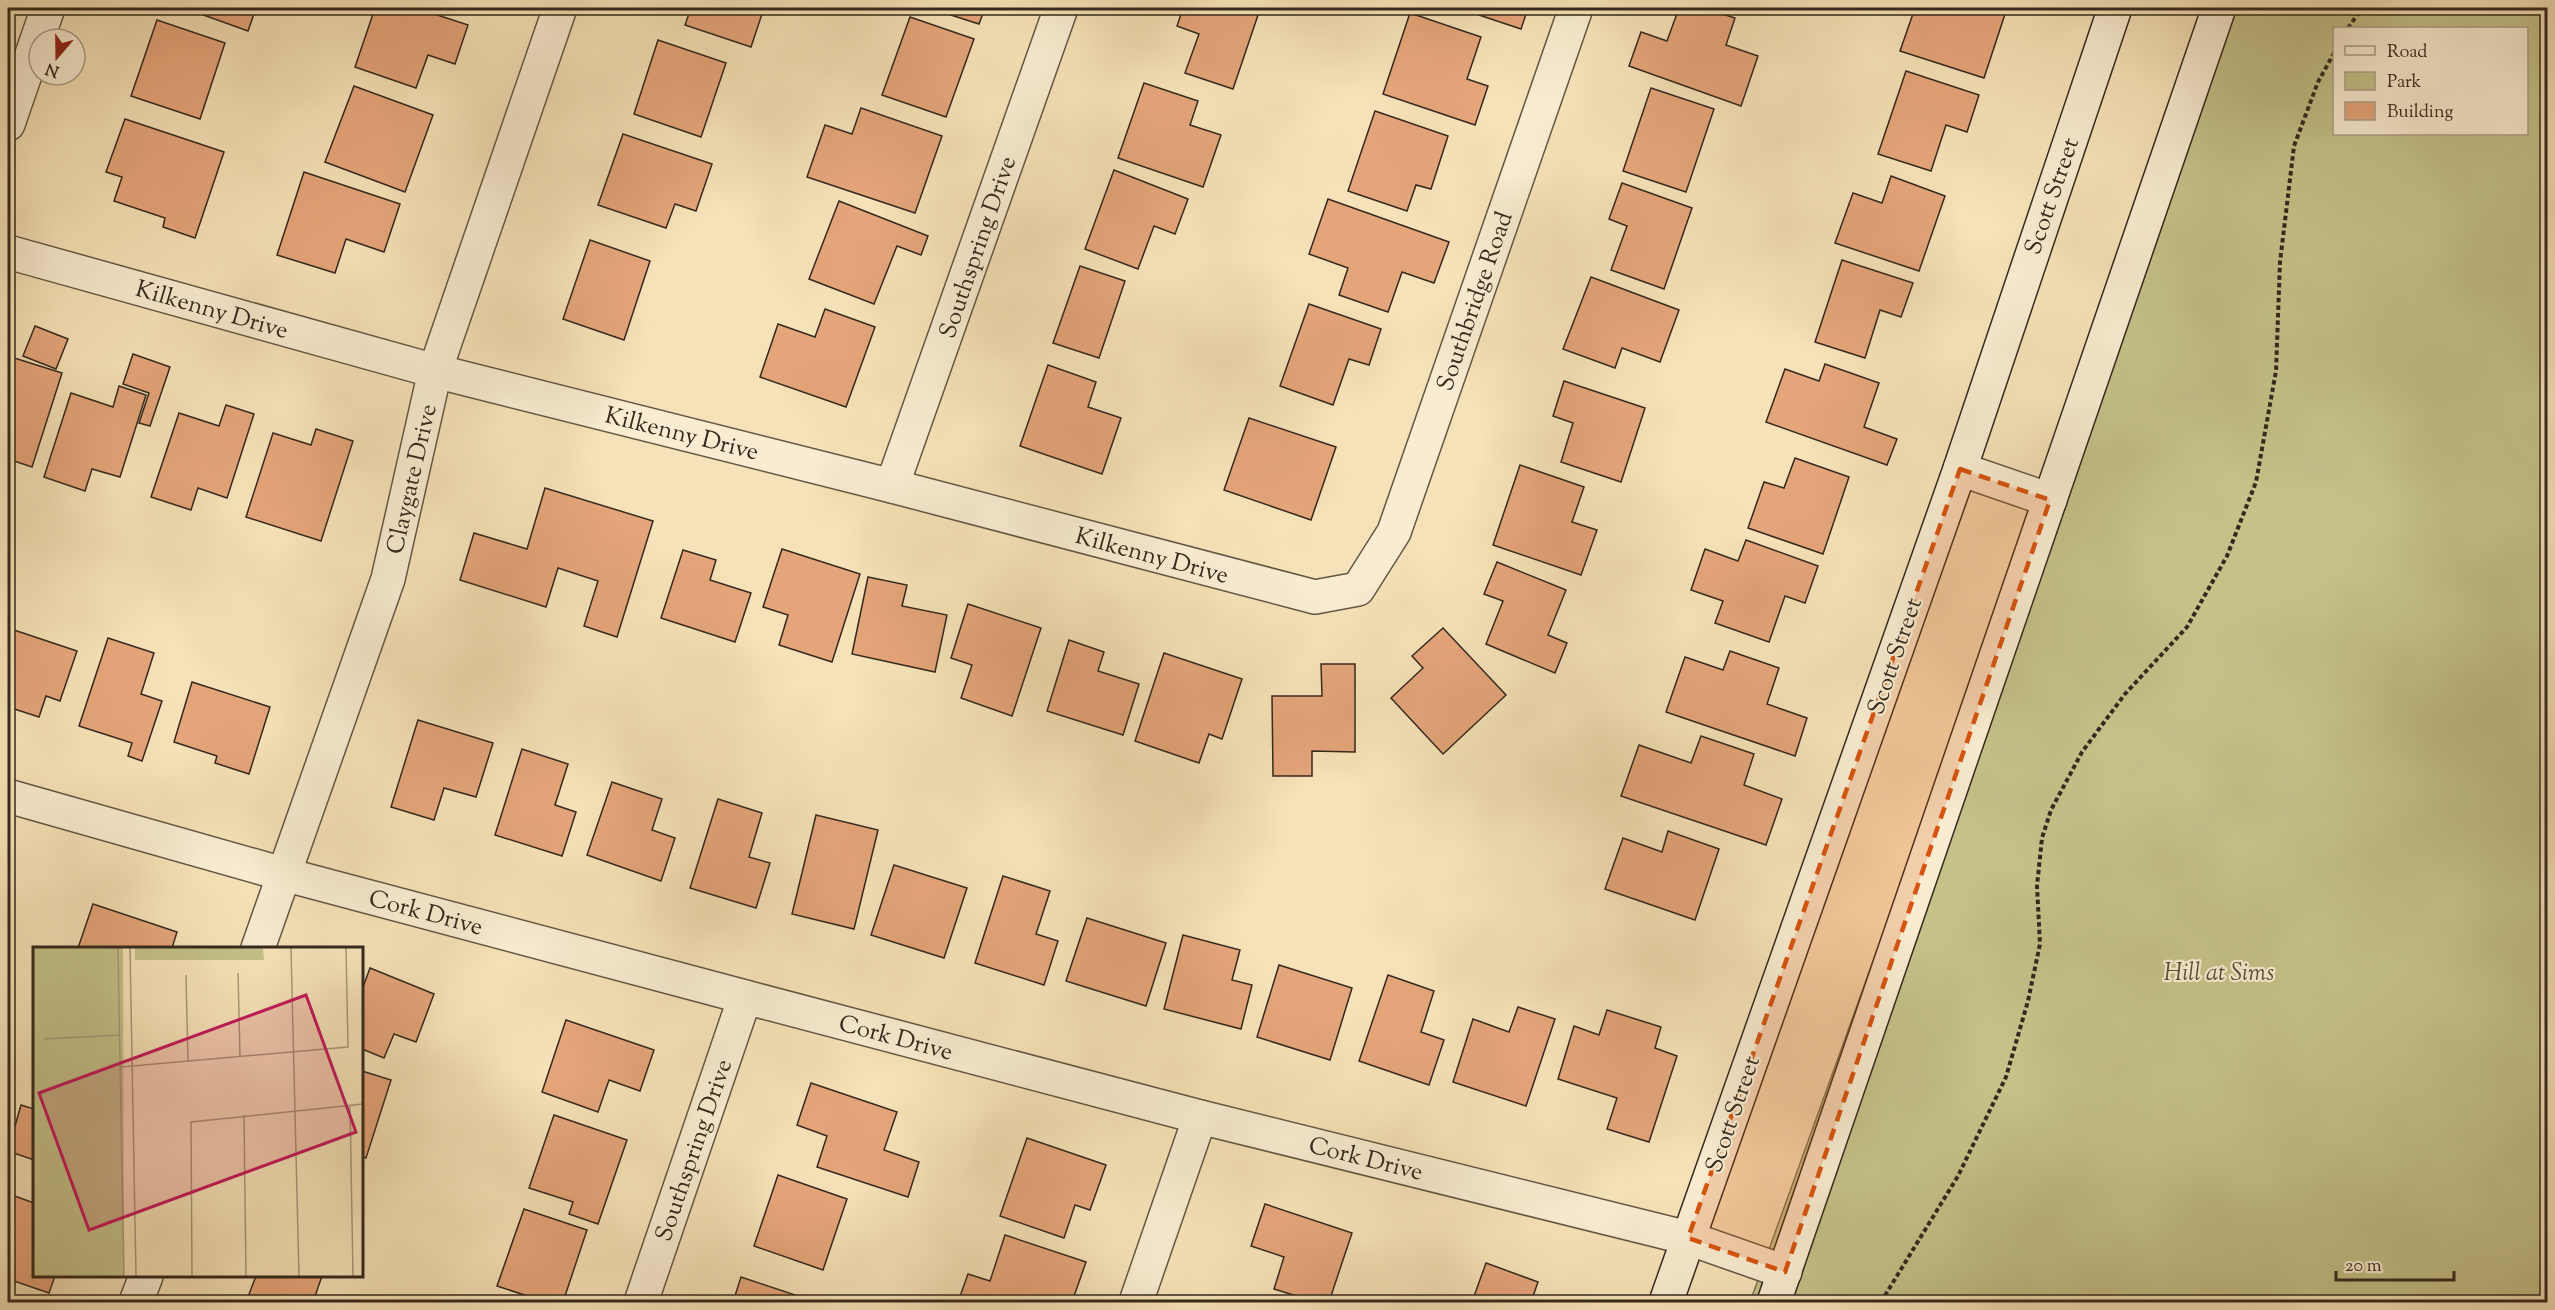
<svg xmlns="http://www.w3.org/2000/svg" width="2555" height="1310" font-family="'Sorts Mill Goudy',serif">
	<rect width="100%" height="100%" fill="#f6e2b8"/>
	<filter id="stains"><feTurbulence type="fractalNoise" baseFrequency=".00333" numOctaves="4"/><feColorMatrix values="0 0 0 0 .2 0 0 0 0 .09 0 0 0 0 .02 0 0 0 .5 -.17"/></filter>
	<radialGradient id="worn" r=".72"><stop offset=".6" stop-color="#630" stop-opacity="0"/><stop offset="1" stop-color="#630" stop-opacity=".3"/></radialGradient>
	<!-- green -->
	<path fill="#c4c189" stroke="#7c7553" stroke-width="1.5" fill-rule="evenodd" d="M2217 8H2547V1302H1750ZM2334 28H2526V134H2334Z"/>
	<!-- building -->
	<g fill="#e5a57a" stroke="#34291d" stroke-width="1.5">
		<polygon points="184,8 256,8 248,31"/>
		<polygon points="375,8 416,8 468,25 455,64 428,55 416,88 355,67"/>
		<polygon points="691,8 764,8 751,47 685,25"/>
		<polygon points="929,8 985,8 979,24"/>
		<polygon points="1183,8 1235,8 1258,15 1233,89 1185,73 1199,34 1177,26"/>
		<polygon points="1458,8 1528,8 1521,29"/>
		<polygon points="1679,8 1704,8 1735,18 1726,45 1758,56 1741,106 1629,66 1641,32 1667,41"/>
		<polygon points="1915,8 1938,8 1948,11 1949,8 2007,8 1984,78 1900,51"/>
		<polygon points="1410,13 1481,37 1467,79 1488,86 1475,125 1383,94"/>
		<polygon points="910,17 974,39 946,117 882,95"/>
		<polygon points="157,20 225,43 200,119 131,96"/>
		<polygon points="658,40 726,63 701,137 634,114"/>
		<polygon points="1906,71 1979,95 1967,132 1946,125 1931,171 1878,154"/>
		<polygon points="1144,83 1198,101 1190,125 1221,135 1203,187 1118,158"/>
		<polygon points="354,86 433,115 405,192 325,162"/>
		<polygon points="1651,88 1714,109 1686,192 1623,171"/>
		<polygon points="861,108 942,136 915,213 807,177 825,125 852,134"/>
		<polygon points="1375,111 1448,136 1431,189 1416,185 1407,211 1348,191"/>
		<polygon points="125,119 224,152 195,238 163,227 165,218 114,201 122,177 106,172"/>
		<polygon points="623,134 712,164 696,211 675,204 666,228 598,205"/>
		<polygon points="1114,170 1188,199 1175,234 1154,226 1138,269 1085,249"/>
		<polygon points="304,172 400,204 384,252 346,239 335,273 277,255"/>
		<polygon points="1891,176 1945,196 1919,271 1835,243 1853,193 1882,203"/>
		<polygon points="1622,183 1692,208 1664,289 1611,270 1627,226 1609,219"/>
		<polygon points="1328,199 1449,242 1434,283 1402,272 1388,312 1339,295 1348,268 1309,254"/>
		<polygon points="839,201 928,236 921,255 897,246 874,304 809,279"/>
		<polygon points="590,240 650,261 624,340 563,319"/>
		<polygon points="1842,260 1913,283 1901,317 1880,310 1865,358 1815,342"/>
		<polygon points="1080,266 1125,281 1099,358 1053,343"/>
		<polygon points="1591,277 1679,310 1660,362 1622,348 1615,368 1563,349"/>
		<polygon points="1309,304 1381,329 1369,365 1349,359 1333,405 1280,386"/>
		<polygon points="825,309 875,327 846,407 760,377 778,324 815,337"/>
		<polygon points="35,326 68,339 56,369 23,356"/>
		<polygon points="133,354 170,367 150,426 139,423 149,393 123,384"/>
		<polygon points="8,356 62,373 32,467 8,459"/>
		<polygon points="1825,364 1879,383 1864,427 1897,439 1887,465 1766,422 1785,369 1819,381"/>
		<polygon points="1048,365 1096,382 1088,407 1121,418 1102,474 1020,446"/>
		<polygon points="1564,381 1645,408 1621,482 1561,462 1573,423 1553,416"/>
		<polygon points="119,386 146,395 120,477 92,469 85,491 44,477 71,393 113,407"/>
		<polygon points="226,405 254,414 227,498 198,488 191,510 151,497 179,413 219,426"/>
		<polygon points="1249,418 1336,447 1311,520 1224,490"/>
		<polygon points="316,429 353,441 321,541 246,517 273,433 311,445"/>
		<polygon points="1795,458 1849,477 1823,554 1748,528 1764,482 1784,488"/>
		<polygon points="1520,465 1584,487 1572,522 1597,530 1581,575 1493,545"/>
		<polygon points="545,488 653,521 617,637 584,626 598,581 558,568 546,607 460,580 474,533 527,549"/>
		<polygon points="1746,540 1818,566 1805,603 1785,596 1769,642 1715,623 1723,601 1691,590 1705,549 1738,561"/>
		<polygon points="782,549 860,574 832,662 779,645 788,615 763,607"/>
		<polygon points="683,550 716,560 710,580 751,593 735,642 661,618"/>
		<polygon points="1497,562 1566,590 1548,635 1567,643 1555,673 1486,644 1503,601 1484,594"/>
		<polygon points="868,577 907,585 902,606 947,615 935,672 852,654"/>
		<polygon points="968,604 1041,628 1012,716 961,698 972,665 951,658"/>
		<polygon points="8,628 77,651 60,701 46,696 39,717 8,707"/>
		<polygon points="1443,628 1506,695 1443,754 1391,698 1423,668 1412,656"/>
		<polygon points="108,638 154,653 141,694 162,701 142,761 128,756 132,743 79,726"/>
		<polygon points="1069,640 1104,652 1098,671 1139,684 1123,735 1047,711"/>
		<polygon points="1730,651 1779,668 1767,704 1807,718 1795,756 1666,712 1685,657 1723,670"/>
		<polygon points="1164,653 1242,679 1222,739 1209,734 1199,763 1135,741"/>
		<polygon points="1321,664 1355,664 1355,752 1312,751 1312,776 1273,776 1272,696 1322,696"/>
		<polygon points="192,682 270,707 249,774 215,763 217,756 174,742"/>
		<polygon points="418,720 493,743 476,797 444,788 434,820 391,807"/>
		<polygon points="1701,736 1754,754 1744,785 1782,799 1766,845 1621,796 1639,745 1691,763"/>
		<polygon points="522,749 568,764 555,805 576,812 562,856 495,835"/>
		<polygon points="612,782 662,799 652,830 675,838 661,881 587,855"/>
		<polygon points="718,799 762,813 749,857 770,863 756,908 690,888"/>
		<polygon points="816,815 878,830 854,929 792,914"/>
		<polygon points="1668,831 1719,849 1695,920 1605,889 1623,838 1662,852"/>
		<polygon points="894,865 967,888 944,958 871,935"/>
		<polygon points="1003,876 1050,891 1036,934 1058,941 1044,985 975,963"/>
		<polygon points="93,904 177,932 172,948 78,948"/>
		<polygon points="1087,918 1166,943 1146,1006 1066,981"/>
		<polygon points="1183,935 1240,950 1232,980 1252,985 1241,1029 1164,1009"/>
		<polygon points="1279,965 1352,988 1330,1060 1257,1037"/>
		<polygon points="370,968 434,994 416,1042 394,1034 384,1058 362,1049 362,990"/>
		<polygon points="1388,975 1434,991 1421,1032 1444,1040 1429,1085 1359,1061"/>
		<polygon points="1518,1007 1555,1019 1526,1106 1453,1082 1473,1019 1509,1032"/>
		<polygon points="1607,1010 1661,1027 1655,1048 1677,1056 1649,1142 1607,1129 1617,1098 1558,1079 1574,1026 1599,1035"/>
		<polygon points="566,1020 654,1050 640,1091 609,1080 598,1112 542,1092"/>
		<polygon points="362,1071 391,1080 366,1158 362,1156"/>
		<polygon points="811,1083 897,1112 884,1150 919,1162 908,1197 817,1167 827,1136 797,1125"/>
		<polygon points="21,1105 34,1109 34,1160 8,1151"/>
		<polygon points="554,1115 627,1140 598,1224 569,1214 573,1202 529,1188"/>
		<polygon points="1027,1138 1106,1165 1090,1210 1075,1205 1064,1238 1000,1216"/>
		<polygon points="778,1175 847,1199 823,1270 754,1246"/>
		<polygon points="12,1195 34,1203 34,1276 55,1276 49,1293 8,1279 8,1208"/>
		<polygon points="1265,1204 1352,1233 1329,1302 1316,1302 1274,1289 1284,1257 1251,1246"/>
		<polygon points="524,1209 587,1230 563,1302 546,1302 497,1286"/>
		<polygon points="1005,1235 1086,1262 1072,1302 958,1302 968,1274 990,1281"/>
		<polygon points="1486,1263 1538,1282 1531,1302 1472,1302"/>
		<polygon points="256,1276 322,1276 313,1302 315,1302 246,1302"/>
		<polygon points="741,1277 816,1302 733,1302"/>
		<polygon points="8,1296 27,1302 8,1302"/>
	</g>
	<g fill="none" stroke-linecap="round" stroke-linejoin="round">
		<!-- street casing -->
		<g stroke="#645744" stroke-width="36">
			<g id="street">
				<polyline points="8,124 48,8"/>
				<polyline points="8,252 435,371 892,486 1315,597 1358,589 1394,532 1576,8"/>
				<polyline points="1960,469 2050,500"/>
				<polyline points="892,486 1061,8"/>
				<polyline points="8,796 283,874 745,997 1200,1117 1688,1238 1785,1272"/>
				<polyline points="258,948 388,579 435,371 560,8"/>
				<polyline points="136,1302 146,1276"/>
				<polyline points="641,1302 745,997"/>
				<polyline points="1136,1302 1200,1117"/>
			</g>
		</g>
		<!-- secondary casing -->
		<g stroke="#34291d" stroke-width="36">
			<g id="secondary">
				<polyline points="1666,1302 1960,469 2115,8"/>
				<polyline points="1774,1302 2219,8"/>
			</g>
		</g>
		<!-- path -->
		<g stroke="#34291d" stroke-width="4" stroke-dasharray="4.5 3" stroke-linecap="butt">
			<polyline points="2348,28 2362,8"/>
			<polyline points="1881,1302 1958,1176 2006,1077 2028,1001 2040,944 2037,886 2042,838 2051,810 2082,752 2125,694 2187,627 2227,556 2256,482 2276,371 2280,262 2294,146 2318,82 2334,53"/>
		</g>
		<!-- street -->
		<use href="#street" stroke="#f9ecd1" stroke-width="33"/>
		<!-- secondary -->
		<use href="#secondary" stroke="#f9ecd1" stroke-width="33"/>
	</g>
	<!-- marked area -->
	<path fill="#d6540e" fill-opacity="0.2" stroke="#d6540e" stroke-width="4.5" stroke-dasharray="12 8" stroke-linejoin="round" d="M1960 469 2050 500 1785 1272 1688 1238Z"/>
	<g text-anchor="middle" stroke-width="4.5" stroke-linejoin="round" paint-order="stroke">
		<!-- street labels -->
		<g font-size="24" fill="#34291d" stroke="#f9ecd1">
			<text transform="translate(2051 196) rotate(-71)" y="8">Scott Street</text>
			<text transform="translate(977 247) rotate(-71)" y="8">Southspring Drive</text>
			<text transform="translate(1474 301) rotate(-71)" y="8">Southbridge Road</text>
			<text transform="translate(212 309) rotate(16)" y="8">Kilkenny Drive</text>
			<text transform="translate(682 433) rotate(14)" y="8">Kilkenny Drive</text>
			<text transform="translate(411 479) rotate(-77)" y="8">Claygate Drive</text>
			<text transform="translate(1152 555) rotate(15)" y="8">Kilkenny Drive</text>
			<text transform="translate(1894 656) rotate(-71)" y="8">Scott Street</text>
			<text transform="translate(426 912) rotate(15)" y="8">Cork Drive</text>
			<text transform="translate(896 1037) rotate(15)" y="8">Cork Drive</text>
			<text transform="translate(1732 1114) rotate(-71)" y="8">Scott Street</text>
			<text transform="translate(693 1150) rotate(-71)" y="8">Southspring Drive</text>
			<text transform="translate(1366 1158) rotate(14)" y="8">Cork Drive</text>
		</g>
		<!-- park labels -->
		<g font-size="24" font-style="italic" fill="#584f38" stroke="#f9ecd1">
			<text x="2219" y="980">Hill at Sims</text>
		</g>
	</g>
	<!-- overview -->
	<g transform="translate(33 947)">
		<rect width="330" height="330" fill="#f6e2b8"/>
		<path d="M0 1H90L91 329H0ZM102 1H230L231 13H102Z" fill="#c4c189"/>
		<path fill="none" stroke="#a8987a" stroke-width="1.5" d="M85 1 91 329M97 1 103 329M258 1 266 329M205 26 207 109M153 28 155 114M11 92 87 88M88 120 315 100 313 1M317 159 320 329M211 168 213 329M159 329 158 175 330 157"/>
		<path fill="#c2185b" fill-opacity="0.15" stroke="#c2185b" stroke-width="3" d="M273 48 323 185 56 283 6 146Z"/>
		<rect width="330" height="330" fill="none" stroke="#34291d" stroke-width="3"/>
	</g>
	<!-- margin -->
	<rect width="2555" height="1310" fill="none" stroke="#f6e2b8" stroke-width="30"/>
	<rect x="9" y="9" width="2537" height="1292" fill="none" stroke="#34291d" stroke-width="3"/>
	<rect x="15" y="15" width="2525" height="1280" fill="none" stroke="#34291d" stroke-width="1.5"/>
	<!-- legend -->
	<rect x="2333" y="27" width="195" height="108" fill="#f9ecd1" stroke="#aa9e89" stroke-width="1.5"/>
	<rect x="2345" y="46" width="30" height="9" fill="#f9ecd1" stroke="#aa9e89" stroke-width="1.5"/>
	<text x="2387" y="57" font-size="18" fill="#34291d">Road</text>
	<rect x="2345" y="72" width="30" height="18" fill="#c4c189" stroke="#aa9e89" stroke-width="1.5"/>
	<text x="2387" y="87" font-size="18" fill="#34291d">Park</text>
	<rect x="2345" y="102" width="30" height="18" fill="#e5a57a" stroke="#aa9e89" stroke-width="1.5"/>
	<text x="2387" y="117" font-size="18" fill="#34291d">Building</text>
	<!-- north arrow -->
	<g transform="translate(57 57) rotate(200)"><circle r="28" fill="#f9ecd1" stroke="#aa9e89" stroke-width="1.5"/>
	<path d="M0-4.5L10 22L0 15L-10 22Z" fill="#8f2418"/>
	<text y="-9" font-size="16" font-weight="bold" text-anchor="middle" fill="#34291d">N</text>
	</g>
	<!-- scale -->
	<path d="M2336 1271v9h118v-9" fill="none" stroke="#34291d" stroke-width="3"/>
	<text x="2345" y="1271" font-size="18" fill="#34291d" stroke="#f9ecd1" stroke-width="4.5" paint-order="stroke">20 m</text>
	<rect width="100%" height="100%" filter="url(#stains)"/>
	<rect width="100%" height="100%" fill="url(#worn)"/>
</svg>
